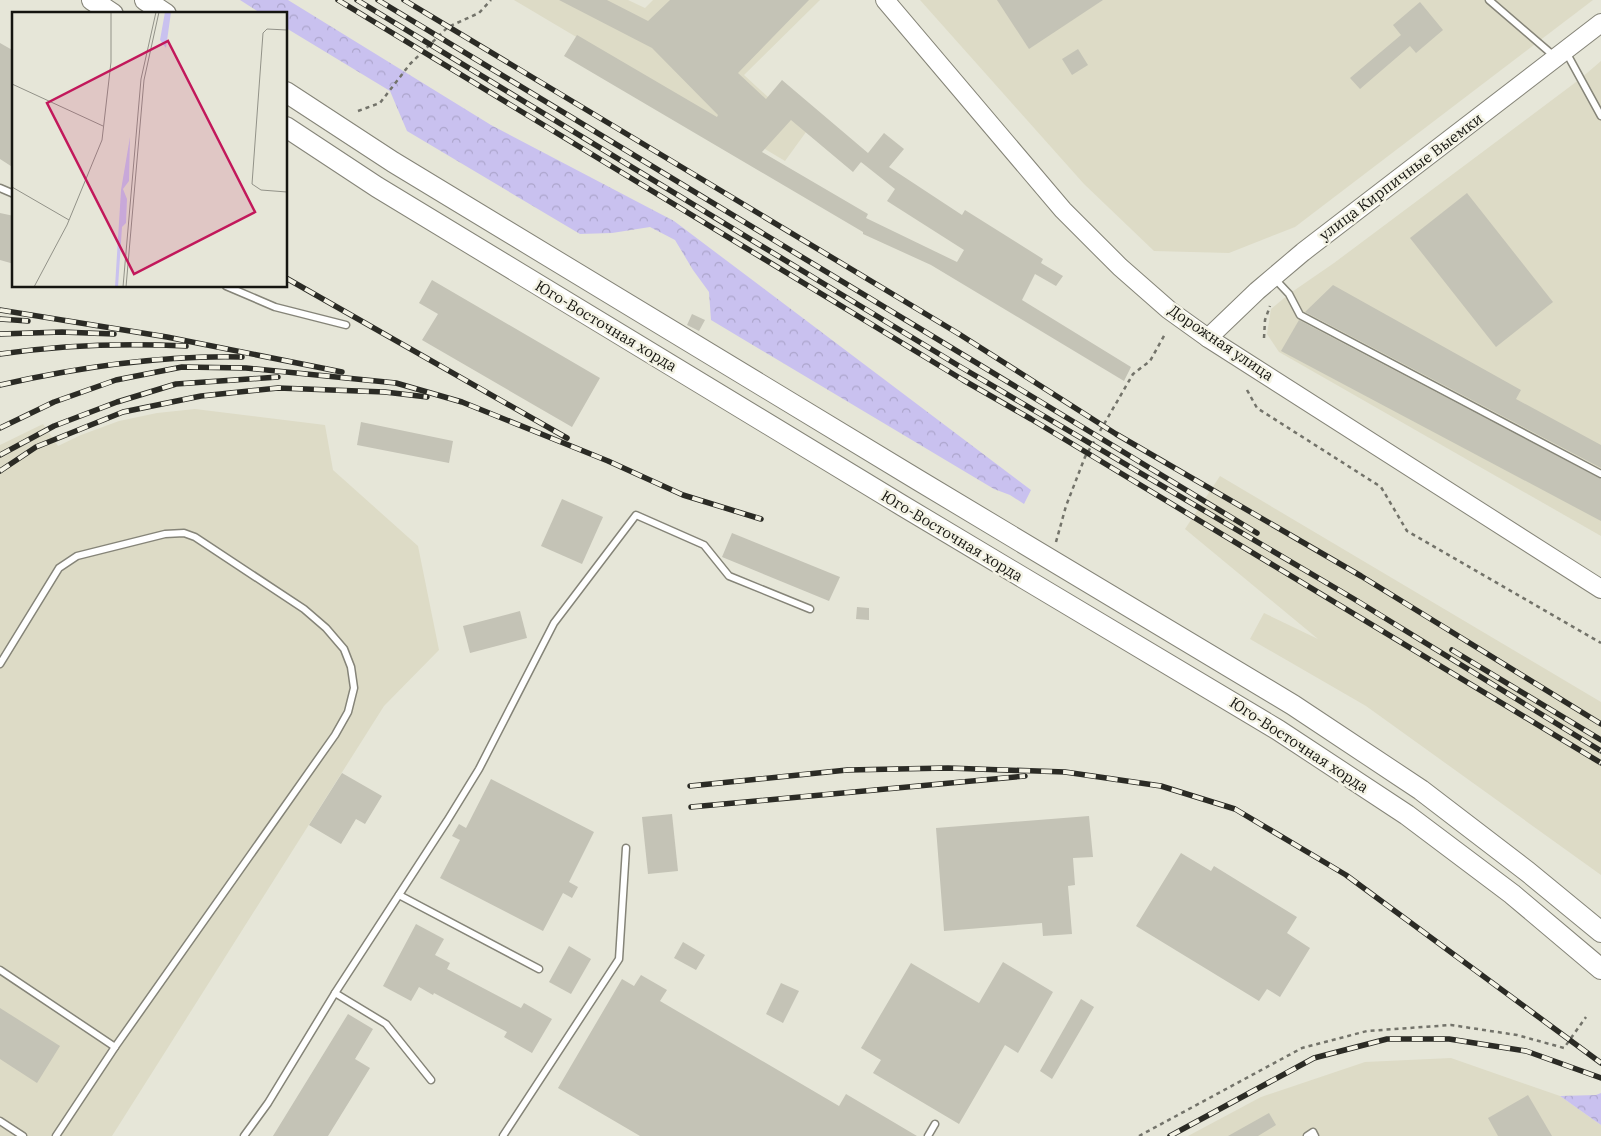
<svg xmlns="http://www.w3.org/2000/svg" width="1601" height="1136" font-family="'IBM Plex Serif',serif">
	<defs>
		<pattern id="forest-crowns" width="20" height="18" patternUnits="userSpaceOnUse" patternTransform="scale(1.25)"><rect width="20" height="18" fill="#c9c1ef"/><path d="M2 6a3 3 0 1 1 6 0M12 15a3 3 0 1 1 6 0" fill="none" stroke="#aca5cc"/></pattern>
	</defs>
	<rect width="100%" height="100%" fill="#e6e6d8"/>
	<!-- built -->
	<g fill="#dddbc6">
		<polygon points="514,0 628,0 645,8 653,0 820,0 744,75 806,132 785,161"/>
		<polygon points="920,0 1593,0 1295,227 1229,253 1154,251 1084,184"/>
		<polygon points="1601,61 1601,536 1279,352 1267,334 1271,309 1289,294 1334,263 1580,79"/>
		<polygon points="195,409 325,425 333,470 418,546 439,650 384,706 112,1136 0,1136 0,445 43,424 58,446 81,435 119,421 157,413"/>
		<polygon points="1220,476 1601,702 1601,875 1366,706 1250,639 1264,613 1318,639 1185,529"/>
		<polygon points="1451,1058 1560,1096 1601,1125 1601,1136 1188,1136 1261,1097 1365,1062"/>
	</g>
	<!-- forest -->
	<g fill="url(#forest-crowns)">
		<polygon points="240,0 288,0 491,125 674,221 1031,490 1024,504 1010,495 994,489 711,320 709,292 693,270 675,240 650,227 612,233 580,234 407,131 390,91 286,28 286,14 262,14"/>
		<polygon points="1601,1093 1601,1125 1560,1096 1596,1095"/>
	</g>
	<!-- building -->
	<g fill="#c4c3b6" fill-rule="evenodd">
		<path d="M559 0H607L648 21 670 0H809L738 73 766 99 782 80 868 153 884 133 904 149 889 167 962 215 965 210 1043 259 1041 263 1063 276 1056 286 1035 274 1022 300 1131 367 1124 381 931 265 863 234V232L564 56 577 35 717 117 718 115 652 48ZM791 120 853 172 865 157 861 162 895 189 887 201 964 250 957 262 866 218 868 214 762 152Z"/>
		<polygon points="997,0 1103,0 1029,49"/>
		<polygon points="1420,2 1443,30 1416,53 1410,46 1360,89 1350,78 1401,35 1393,25"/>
		<polygon points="0,43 14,51 14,168 0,159"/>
		<polygon points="1078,49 1088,65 1072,75 1062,59"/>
		<polygon points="1467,193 1553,302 1496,347 1410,238"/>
		<polygon points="0,213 14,216 14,264 0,260"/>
		<polygon points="432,280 600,378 572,427 422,340 438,314 419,303"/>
		<polygon points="1333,285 1521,390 1516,399 1601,445 1601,468 1305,312"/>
		<polygon points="692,314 705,320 699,331 687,325"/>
		<polygon points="1299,320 1601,479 1601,521 1281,351"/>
		<polygon points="361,422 453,441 449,463 357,445"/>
		<polygon points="562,499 603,517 582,564 541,546"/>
		<polygon points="732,533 840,577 829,601 722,557"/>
		<polygon points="857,607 869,608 869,620 856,619"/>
		<polygon points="520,611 527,638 470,653 463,626"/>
		<polygon points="342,773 382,796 365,824 356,819 341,844 309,825"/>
		<polygon points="491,779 594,832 569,882 578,887 572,898 563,893 543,931 440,878 460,840 452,836 459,824 466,828"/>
		<polygon points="672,814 678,871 648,874 642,817"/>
		<polygon points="1089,816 1093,857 1073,858 1075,885 1068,886 1072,934 1043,936 1042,923 944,931 936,828"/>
		<polygon points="1181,853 1211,871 1214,866 1297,917 1287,933 1310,948 1280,997 1267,989 1259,1001 1136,926"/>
		<polygon points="416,924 444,939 435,955 450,963 447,969 521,1008 524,1003 552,1019 532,1053 504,1037 507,1032 434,993 433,995 419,987 411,1001 383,986"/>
		<polygon points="683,942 705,955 696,970 674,958"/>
		<polygon points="569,946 591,959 571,994 549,982"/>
		<polygon points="1003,962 1053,992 1018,1053 1005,1045 959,1124 873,1073 881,1060 861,1048 911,963 979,1003"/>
		<polygon points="641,975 667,990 660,1001 839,1106 846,1094 917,1136 640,1136 558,1088 622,979 634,986"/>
		<polygon points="781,983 799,991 783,1023 766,1014"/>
		<polygon points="1081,999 1094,1007 1052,1079 1040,1071"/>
		<polygon points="0,1008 60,1046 37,1083 0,1059"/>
		<polygon points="348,1014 373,1029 355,1059 370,1068 328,1136 273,1136"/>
		<polygon points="1528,1095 1552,1136 1498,1136 1488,1118"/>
		<polygon points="1269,1113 1276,1125 1258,1136 1228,1136"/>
	</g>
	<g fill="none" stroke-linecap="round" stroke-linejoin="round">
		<!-- lane casing -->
		<g stroke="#858478" stroke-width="9">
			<g id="lane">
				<polyline points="1489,0 1554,56"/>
				<polyline points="1566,52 1601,116"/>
				<polyline points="0,188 14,194"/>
				<polyline points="1275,279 1289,294 1300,315 1601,474"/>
				<polyline points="226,286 275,307 346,325"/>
				<polyline points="0,664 59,568 77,556 165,534 184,533 195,537 304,609 326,628 344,649 351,667 354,688 348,712 335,735 115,1047 56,1136"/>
				<polyline points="399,895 539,969"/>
				<polyline points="0,970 115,1047"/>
				<polyline points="335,993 386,1024 431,1080"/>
				<polyline points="0,1121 23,1136"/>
				<polyline points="244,1136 268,1103 335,993 447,821 479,769 554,623 636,515 704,545 729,576 810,609"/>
				<polyline points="503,1136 619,959 626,848"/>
				<polyline points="928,1136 935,1124"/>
				<polyline points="1307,1136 1313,1132 1315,1136"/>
			</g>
		</g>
		<!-- secondary casing -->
		<g stroke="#858478" stroke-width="20">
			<g id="secondary">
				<polyline points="885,0 1063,210 1120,267 1169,310 1208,338 1601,589"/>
				<polyline points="1208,338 1257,291 1303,252 1601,23"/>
			</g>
		</g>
		<!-- primary casing -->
		<g stroke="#858478" stroke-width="22">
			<g id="primary">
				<polyline points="92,0 113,14"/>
				<polyline points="145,0 166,14"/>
				<polyline points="286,92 393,162 918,480 1293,705 1421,790 1528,872 1601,932"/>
				<polyline points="286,127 377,187 903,506 1278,730 1407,815 1512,894 1601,969"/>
			</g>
		</g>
		<!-- path -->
		<g stroke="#73736a" stroke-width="2.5" stroke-dasharray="4 4" stroke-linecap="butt">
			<polyline points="358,111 380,103 410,64 448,27 479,13 491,0"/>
			<polyline points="1264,338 1265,320 1270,306"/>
			<polyline points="1247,390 1257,408 1381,487 1407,531 1601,643"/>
			<polyline points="1056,542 1066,506 1085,457 1133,374 1150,361 1165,334"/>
			<polyline points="1139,1136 1302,1048 1367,1031 1451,1025 1517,1035 1564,1048 1586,1017"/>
		</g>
		<!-- lane -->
		<use href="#lane" stroke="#fff" stroke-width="6"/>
		<!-- secondary -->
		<use href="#secondary" stroke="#fff" stroke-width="18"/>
		<!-- primary -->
		<use href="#primary" stroke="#fff" stroke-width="20"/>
		<!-- rail casing -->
		<g stroke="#2b2b25" stroke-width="5.5">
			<g id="rail">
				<polyline points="338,0 963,380 1031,419 1601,763"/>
				<polyline points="357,0 959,366 1354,599 1601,751"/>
				<polyline points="378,0 1257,533"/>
				<polyline points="404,0 959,334 1116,434 1361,576 1601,724"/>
				<polyline points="286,278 567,438"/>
				<polyline points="0,310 167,337 342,372"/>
				<polyline points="0,319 28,321"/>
				<polyline points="0,334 62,332 114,334"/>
				<path d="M0 354C62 345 124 343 186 346"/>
				<path d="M0 385C80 367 160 355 242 357"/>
				<polyline points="0,428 54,402 116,380 182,367 246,368 396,383 462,402 608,461 683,495 761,519"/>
				<polyline points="0,455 54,426 117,402 176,384 278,377"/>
				<polyline points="0,471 36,447 123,412 201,396 278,388 385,392 427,397"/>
				<polyline points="1452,650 1601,740"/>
				<polyline points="690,786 847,770 948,768 1065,772 1161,786 1235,809 1346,875 1601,1063"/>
				<polyline points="691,807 1025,776"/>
				<polyline points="1170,1136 1314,1058 1387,1039 1449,1039 1526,1051 1601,1078"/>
			</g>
		</g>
		<!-- rail -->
		<use href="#rail" stroke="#f4f3e5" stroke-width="4" stroke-dasharray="11" stroke-linecap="butt"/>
	</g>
	<g text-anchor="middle" stroke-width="5" stroke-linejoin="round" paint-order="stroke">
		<!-- street labels -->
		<g font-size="15" fill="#151510" stroke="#f4f3e5">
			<text transform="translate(1401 177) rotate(-37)" y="5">улица Кирпичные Выемки</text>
			<text transform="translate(606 326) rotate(31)" y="5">Юго-Восточная хорда</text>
			<text transform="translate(1221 343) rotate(34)" y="5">Дорожная улица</text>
			<text transform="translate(952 536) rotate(31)" y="5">Юго-Восточная хорда</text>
			<text transform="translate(1299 745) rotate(33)" y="5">Юго-Восточная хорда</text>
		</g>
	</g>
	<!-- overview -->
	<g transform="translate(12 12)">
		<rect width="275" height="275" fill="#e6e6d8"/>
		<path d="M153 0H159L154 36 148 28ZM118 125 117 169 111 177 115 187 114 211 110 215 106 275H103L109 178Z" fill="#c9c1ef"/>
		<path fill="none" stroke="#929288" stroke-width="1" d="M275 18 255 17 251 21 240 172 249 178 275 180M0 72 91 114M0 175 57 208M22 275 55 213 90 128 99 50V0M111 275 129 67 144 0M114 275 132 68 147 0"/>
		<path fill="#c2185b" fill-opacity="0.15" stroke="#c2185b" stroke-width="2.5" d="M156 29 243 200 122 262 35 91Z"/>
		<rect width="275" height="275" fill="none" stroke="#151510" stroke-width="2.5"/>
	</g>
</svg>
